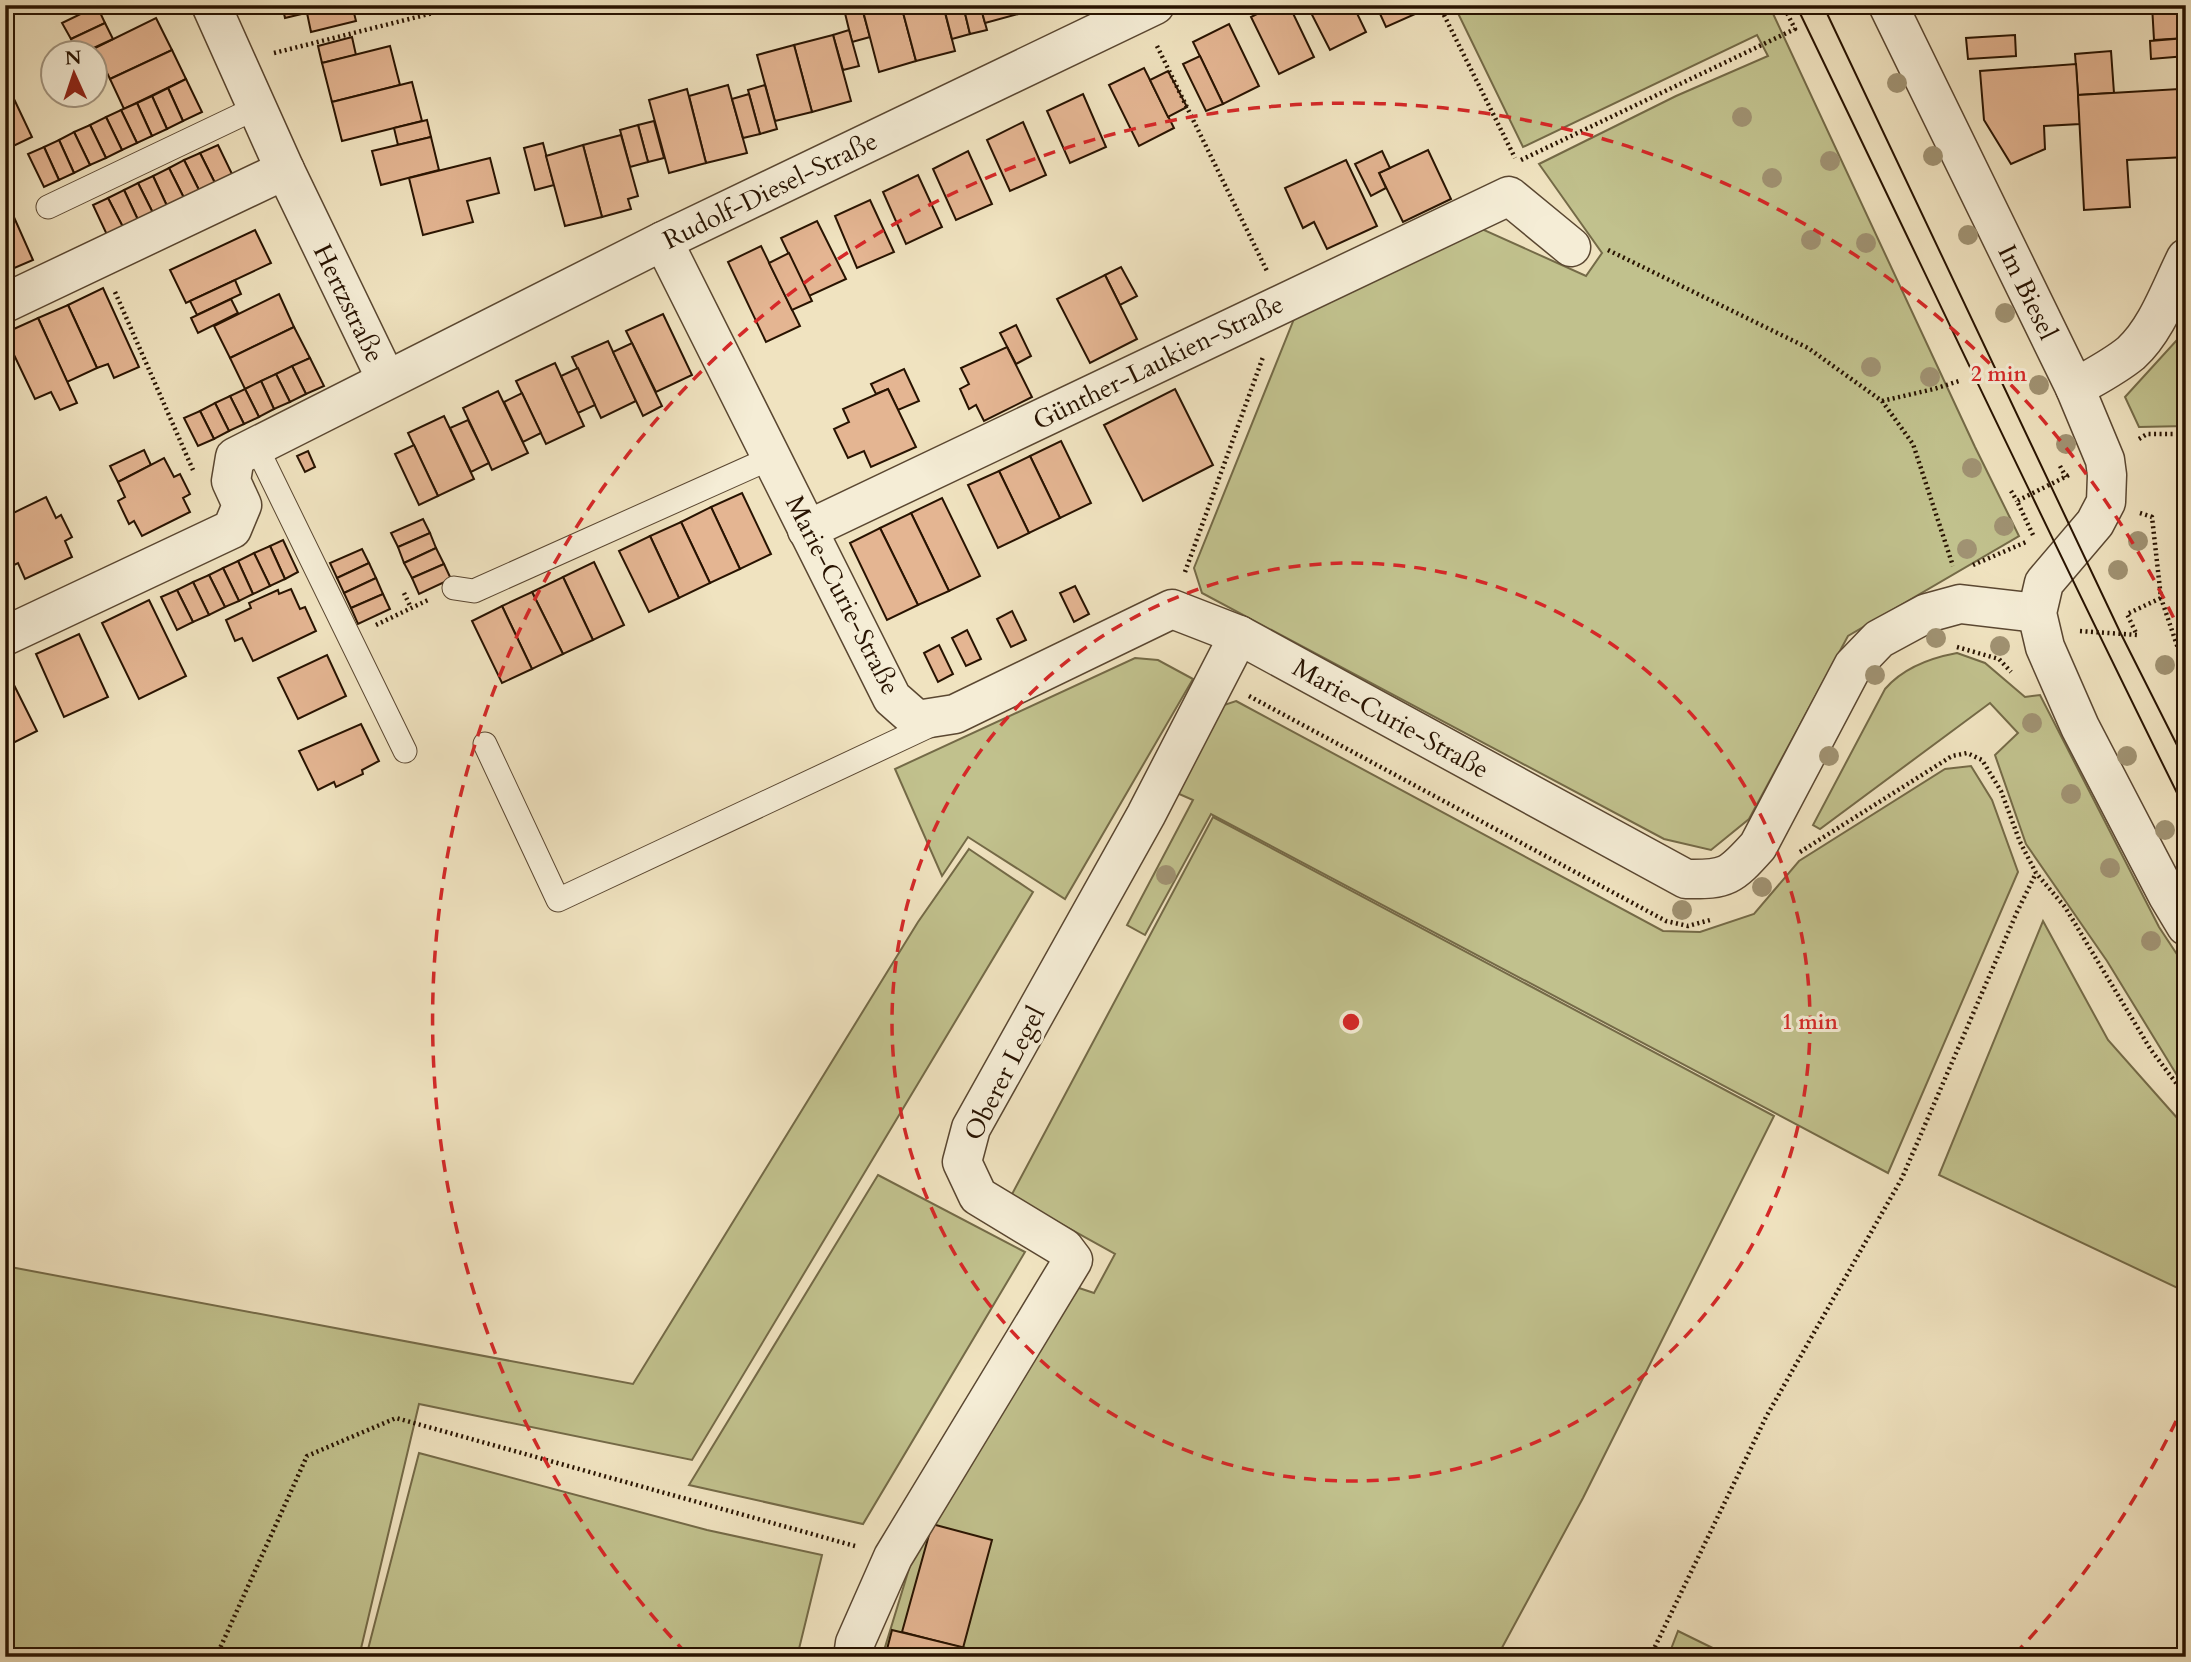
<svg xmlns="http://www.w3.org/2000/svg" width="2191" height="1662" font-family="Cardo,serif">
	<rect width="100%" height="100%" fill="#f0e3c0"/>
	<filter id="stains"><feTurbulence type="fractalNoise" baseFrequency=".00286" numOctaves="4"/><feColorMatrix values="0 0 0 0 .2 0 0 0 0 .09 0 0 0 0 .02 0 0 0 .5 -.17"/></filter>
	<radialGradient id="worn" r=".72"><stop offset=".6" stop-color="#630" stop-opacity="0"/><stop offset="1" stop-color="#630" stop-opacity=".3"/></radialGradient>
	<!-- green -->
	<g fill="#c1c18d" stroke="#746a47" stroke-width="2">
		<polygon points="1454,5 1769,5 1975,447 2019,536 1848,636 1749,819 1711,850 1664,839 1202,593 1194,568 1294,319 1482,229 1586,276 1602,253 1539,164 1676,96 1768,56 1757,35 1523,147"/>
		<polygon points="2186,318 2186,426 2139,427 2125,397 2177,340"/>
		<path d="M1957 653 1985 663 2025 697 2040 695 2159 927 2186 968V1090L2107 961 2026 844 1995 755 2018 733 1990 703 1820 829 1813 825 1885 689C1903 668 1930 658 1957 653Z"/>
		<polygon points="1135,658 1158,660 1193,679 1065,899 968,837 942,876 895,769"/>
		<polygon points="1236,701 1663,931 1700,932 1754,914 1799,861 1945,769 1971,766 1992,800 2018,872 1888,1173 1211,814 1145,935 1127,925 1193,800 1170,790 1218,707"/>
		<polygon points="1213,817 1774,1116 1583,1498 1497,1657 882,1657 916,1546 1076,1287 1094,1293 1115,1254 1011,1196"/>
		<polygon points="969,849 1033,892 692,1460 419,1404 359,1657 5,1657 5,1266 633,1384 918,922"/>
		<polygon points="2043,921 2108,1040 2186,1128 2186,1292 1939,1175"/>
		<polygon points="878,1175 1025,1252 863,1524 689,1485"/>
		<polygon points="419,1453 707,1530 822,1555 797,1657 366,1657"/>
		<polygon points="1678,1631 1731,1657 1668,1657"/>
	</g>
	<!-- building -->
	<g fill="#e4b592" stroke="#281301" stroke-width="2">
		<polygon points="79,5 99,5 83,13"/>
		<polygon points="282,5 339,5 285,18"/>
		<polygon points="339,5 352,5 356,21 311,32 307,13"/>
		<polygon points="843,5 861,5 870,37 852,42"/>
		<polygon points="885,5 901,5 916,61 879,72 863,11"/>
		<polygon points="901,5 943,5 955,51 916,61"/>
		<polygon points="954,5 963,5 970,34 952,39 944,8"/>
		<polygon points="963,5 980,5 987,30 970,34"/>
		<polygon points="980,5 1020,5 1022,13 985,23"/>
		<polygon points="1020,5 1050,5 1022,13"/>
		<polygon points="1275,5 1289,5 1314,57 1279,74 1251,17"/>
		<polygon points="1307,5 1353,5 1366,32 1330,50"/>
		<polygon points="1376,5 1420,5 1422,11 1386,27"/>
		<polygon points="2152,5 2186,5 2186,38 2154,40"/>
		<polygon points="97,6 105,23 71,39 62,23"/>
		<polygon points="156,18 172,50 110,79 95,48"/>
		<polygon points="105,23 113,39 85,52 77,52 71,39"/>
		<polygon points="1229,24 1259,86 1223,104 1193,42"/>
		<polygon points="849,30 859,66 843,70 833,35"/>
		<polygon points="833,35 851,101 812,112 794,45"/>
		<polygon points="2015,35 2016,56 1968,59 1966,38"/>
		<polygon points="352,37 356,55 322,63 318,46"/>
		<polygon points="2186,38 2186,56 2151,59 2150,41"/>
		<polygon points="794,45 812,112 775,121 757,55"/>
		<polygon points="390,46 400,85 332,102 322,63"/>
		<polygon points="172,50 186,79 124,109 110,79"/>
		<polygon points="2111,51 2114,93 2078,95 2075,54"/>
		<polygon points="1200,56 1223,104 1206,111 1183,64"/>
		<polygon points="2076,64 2080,124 2044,126 2045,149 2011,164 1984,120 1980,71"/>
		<polygon points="1144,68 1174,128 1139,146 1109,85"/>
		<polygon points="1168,71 1187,107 1168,117 1150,80"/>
		<polygon points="186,79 202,112 183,121 168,88"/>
		<polygon points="5,80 32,137 5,150"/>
		<polygon points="412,82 422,121 342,141 332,102"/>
		<polygon points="728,85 747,153 706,163 689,96"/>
		<polygon points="765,85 777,129 760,134 748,90"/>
		<polygon points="168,88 183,121 167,129 152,96"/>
		<polygon points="687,89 706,163 669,173 649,100"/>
		<polygon points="2179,89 2182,131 2186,131 2186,157 2127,160 2130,207 2084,210 2078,95"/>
		<polygon points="749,94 760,134 743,138 732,99"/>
		<polygon points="1083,94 1106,147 1070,163 1047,111"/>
		<polygon points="152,96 167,129 152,136 137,103"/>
		<polygon points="137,103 152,136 137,143 121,110"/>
		<polygon points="121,110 137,143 122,150 106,117"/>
		<polygon points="106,117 122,150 106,158 90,125"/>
		<polygon points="427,120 431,137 398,145 394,128"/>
		<polygon points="654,121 664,158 648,162 638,125"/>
		<polygon points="1023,122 1046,175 1010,191 987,140"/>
		<polygon points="90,125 106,158 90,165 74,132"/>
		<polygon points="638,125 648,162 630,167 620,130"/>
		<polygon points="74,132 90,165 74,173 59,140"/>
		<polygon points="621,135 638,196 628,199 631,209 602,217 583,145"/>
		<polygon points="431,137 439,170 381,185 372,151"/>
		<polygon points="59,140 74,173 59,180 44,147"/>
		<polygon points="543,143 554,185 535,190 524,148"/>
		<polygon points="218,145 233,176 216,185 200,153"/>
		<polygon points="583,145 602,217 565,226 546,156"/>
		<polygon points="44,147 59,180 44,187 28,154"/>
		<polygon points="1428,150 1451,199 1403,222 1379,173"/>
		<polygon points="968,151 992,204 956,220 933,169"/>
		<polygon points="1382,151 1390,168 1379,173 1386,188 1371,196 1355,164"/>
		<polygon points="200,153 216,185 200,192 184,160"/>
		<polygon points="490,158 499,193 467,201 473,222 423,235 409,178"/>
		<polygon points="184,160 200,192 185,200 169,168"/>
		<polygon points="1346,160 1377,226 1327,249 1314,222 1303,228 1285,188"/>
		<polygon points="169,168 185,200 168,208 153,176"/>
		<polygon points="918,175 942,227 906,244 883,192"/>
		<polygon points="153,176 168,208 154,215 138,183"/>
		<polygon points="138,183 154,215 139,222 124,190"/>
		<polygon points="124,190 139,222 124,229 108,198"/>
		<polygon points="5,197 33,260 5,272"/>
		<polygon points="108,198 124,229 108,237 93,205"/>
		<polygon points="870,200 894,252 857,268 835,216"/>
		<polygon points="817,221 846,279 809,296 781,238"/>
		<polygon points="255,230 271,263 186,303 170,270"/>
		<polygon points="761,246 800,326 766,342 728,262"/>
		<polygon points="789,253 812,301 792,310 769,263"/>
		<polygon points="1121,267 1137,296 1120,305 1105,275"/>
		<polygon points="1105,275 1137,339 1090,363 1057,299"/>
		<polygon points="235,280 241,294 197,315 190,301"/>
		<polygon points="103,288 139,367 114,378 108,364 97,368 68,305"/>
		<polygon points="279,294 294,327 230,358 214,326"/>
		<polygon points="231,299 238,313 198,333 191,318"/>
		<polygon points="68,305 97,368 67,382 38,318"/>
		<polygon points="663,314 692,375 656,392 626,331"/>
		<polygon points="38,318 77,403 60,410 51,392 35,399 5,336 5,333"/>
		<polygon points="1016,325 1031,356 1016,364 1000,333"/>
		<polygon points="294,327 310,358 245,389 230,358"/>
		<polygon points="608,341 636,401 601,418 572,357"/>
		<polygon points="632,343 662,406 643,416 613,352"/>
		<polygon points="1007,347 1032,397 984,421 976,405 969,409 960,389 969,384 961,368"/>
		<polygon points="310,358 324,386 306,394 292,366"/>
		<polygon points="555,363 584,426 546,444 516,381"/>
		<polygon points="292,366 306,394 290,402 276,374"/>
		<polygon points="578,368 595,405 578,413 561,376"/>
		<polygon points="904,369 919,401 898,410 888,389 876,394 871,384"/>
		<polygon points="276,374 290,402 274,409 261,381"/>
		<polygon points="261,381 274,409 259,417 245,389"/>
		<polygon points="245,389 259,417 244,424 230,396"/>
		<polygon points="888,389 916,447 871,467 864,451 848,458 834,429 849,422 843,409"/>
		<polygon points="1175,389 1213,465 1143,501 1104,425"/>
		<polygon points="498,391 528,453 492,470 463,408"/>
		<polygon points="522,393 541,433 523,442 504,402"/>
		<polygon points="230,396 244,424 229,431 215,403"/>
		<polygon points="215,403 229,431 214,439 200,411"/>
		<polygon points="200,411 214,439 198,446 184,418"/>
		<polygon points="444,416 474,479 438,496 408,433"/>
		<polygon points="468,420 489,463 471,472 450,428"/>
		<polygon points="1061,441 1091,503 1060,518 1030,456"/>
		<polygon points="414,445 438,496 419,505 395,454"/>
		<polygon points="144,450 151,465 118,482 110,466"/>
		<polygon points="308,451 315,467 305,472 297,456"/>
		<polygon points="1030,456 1060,518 1029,533 999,471"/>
		<polygon points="164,458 174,477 180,474 190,494 183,498 190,512 142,536 134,521 129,524 118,501 125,497 118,482"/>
		<polygon points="999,471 1029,533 998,548 968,485"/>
		<polygon points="742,493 771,554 740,569 711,507"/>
		<polygon points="46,497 56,518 61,515 72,537 65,541 72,557 25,579 18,563 10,567 5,558 5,517"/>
		<polygon points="942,498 980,576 949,591 911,513"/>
		<polygon points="711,507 740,569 710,583 681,522"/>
		<polygon points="911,513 949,591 918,605 880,528"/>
		<polygon points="423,519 430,533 398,547 391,533"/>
		<polygon points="681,522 710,583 679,598 650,536"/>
		<polygon points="880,528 918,605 887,620 850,543"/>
		<polygon points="430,533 436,548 404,563 398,547"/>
		<polygon points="650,536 679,598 649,612 619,551"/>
		<polygon points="283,540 298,572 285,579 270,546"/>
		<polygon points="270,546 285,579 270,586 254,553"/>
		<polygon points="436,548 444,564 412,578 404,563"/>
		<polygon points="362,549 369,563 337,578 330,563"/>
		<polygon points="254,553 270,586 253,594 238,561"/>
		<polygon points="238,561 253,594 239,601 223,568"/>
		<polygon points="594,562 624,625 593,640 563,577"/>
		<polygon points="369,563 376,578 344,593 337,578"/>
		<polygon points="444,564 451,579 419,594 412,578"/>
		<polygon points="223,568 239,601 225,607 209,575"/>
		<polygon points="209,575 225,607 209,615 193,582"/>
		<polygon points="563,577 593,640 563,654 532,592"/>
		<polygon points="376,578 383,594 351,608 344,593"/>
		<polygon points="193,582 209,615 193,622 177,590"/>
		<polygon points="1075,586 1089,614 1074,622 1060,593"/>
		<polygon points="291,589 300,609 305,607 316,631 253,661 242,638 235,641 226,620 251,608 249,603 278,590 279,594"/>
		<polygon points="177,590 193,622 177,630 161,597"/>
		<polygon points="532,592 563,654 532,669 502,606"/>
		<polygon points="383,594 390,609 358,624 351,608"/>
		<polygon points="149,600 186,676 139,699 102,623"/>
		<polygon points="502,606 532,669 502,683 472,621"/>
		<polygon points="1012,611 1026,640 1011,647 997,619"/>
		<polygon points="967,630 981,659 966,666 952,638"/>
		<polygon points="79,634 108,697 64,717 36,654"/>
		<polygon points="939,645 953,674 938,682 924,653"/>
		<polygon points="327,655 346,696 298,719 278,678"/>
		<polygon points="5,667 37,731 5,747"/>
		<polygon points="361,724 379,761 362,770 363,774 336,787 334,782 318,790 299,751"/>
		<polygon points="932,1524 992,1540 963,1648 902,1632"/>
		<polygon points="892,1630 974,1650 972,1657 885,1657"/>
	</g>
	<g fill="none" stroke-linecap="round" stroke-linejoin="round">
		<!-- service casing -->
		<g stroke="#5a4731" stroke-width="25">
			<g id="service">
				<polyline points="48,207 258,107"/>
				<polyline points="256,446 405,751"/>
				<polyline points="454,588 474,591 773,457"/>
				<polyline points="485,744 558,900 933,724"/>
			</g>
		</g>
		<!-- minor casing -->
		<g stroke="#5a4731" stroke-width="41">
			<g id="minor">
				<polyline points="211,5 285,170 386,379"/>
				<polyline points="1888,5 2075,388 2105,460 2107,475 2106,502 2095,523 2044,583 2037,613 2045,647 2080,727 2168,896 2186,926"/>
				<path d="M663 241 892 698 917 720 955 714 1172 609 1239 635 1686 879C1727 880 1731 876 1758 846L1853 666 1879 639 1927 613 1960 604 2037 613"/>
				<polyline points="5,303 285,170"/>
				<path d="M2075 388C2094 377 2114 367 2131 353 2157 329 2170 290 2186 258"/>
				<polyline points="807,530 1509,196 1571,247"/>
				<polyline points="5,636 232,529 242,505 231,481 235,457 663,241 1155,5"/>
				<polyline points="853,1657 855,1643 893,1557 1073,1260 1064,1248 978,1196 962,1162 971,1128 1146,815 1239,635"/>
			</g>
		</g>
		<!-- path -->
		<g stroke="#281301" stroke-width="4.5" stroke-dasharray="2 3.5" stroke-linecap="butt">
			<polyline points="1439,5 1515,158"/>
			<polyline points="1157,46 1267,271"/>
			<polyline points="274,53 433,13 430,5"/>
			<polyline points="1521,160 1795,29 1785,9 1794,5"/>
			<polyline points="1608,250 1808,348 1882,401 1913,444 1953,566"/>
			<polyline points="115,292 193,470"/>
			<polyline points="1882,401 1934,389 1959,381"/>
			<polyline points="2139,439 2147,434 2186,434"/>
			<polyline points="2060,466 2066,477"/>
			<polyline points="2011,491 2017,501"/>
			<polyline points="2140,513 2152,517 2161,598 2186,672"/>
			<polyline points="2033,535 2017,501 2069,475"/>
			<polyline points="1973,565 2026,542"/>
			<polyline points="1185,572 1263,357"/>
			<polyline points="404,593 411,608"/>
			<polyline points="376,625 428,600"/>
			<polyline points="2080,631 2137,635 2127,614 2161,598"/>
			<polyline points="1957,647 1999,659 2011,672"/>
			<polyline points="1249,696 1666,921 1688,926 1710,920"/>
			<polyline points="1800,852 1952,756 1967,753 1982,760 2001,791 2020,842 2036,873 2065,907 2151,1050 2186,1096"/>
			<polyline points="216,1657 307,1456 396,1418 855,1546"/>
			<polyline points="1650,1657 1766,1417 1902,1178 2017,912 2036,873"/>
		</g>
		<!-- service -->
		<use href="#service" stroke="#f5edd6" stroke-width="23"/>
		<!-- minor -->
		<use href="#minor" stroke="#f5edd6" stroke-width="38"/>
		<!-- tram -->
		<g stroke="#281301" stroke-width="2">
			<path d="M1796 5C1926 274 2053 544 2186 811"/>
			<polyline points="1823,5 2121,634 2186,763"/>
		</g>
	</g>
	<!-- trees -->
	<g fill="#a09272">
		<circle cx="1897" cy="83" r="10"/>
		<circle cx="1742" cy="117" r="10"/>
		<circle cx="1933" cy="156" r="10"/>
		<circle cx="1830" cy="161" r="10"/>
		<circle cx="1772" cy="178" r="10"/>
		<circle cx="1968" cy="235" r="10"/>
		<circle cx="1811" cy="240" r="10"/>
		<circle cx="1866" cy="243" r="10"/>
		<circle cx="2005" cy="313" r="10"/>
		<circle cx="1871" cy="367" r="10"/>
		<circle cx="1930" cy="377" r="10"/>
		<circle cx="2039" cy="385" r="10"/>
		<circle cx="2066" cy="444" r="10"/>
		<circle cx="1972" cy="468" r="10"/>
		<circle cx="2004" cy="526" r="10"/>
		<circle cx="2138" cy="541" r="10"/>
		<circle cx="1967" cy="549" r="10"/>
		<circle cx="2118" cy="570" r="10"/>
		<circle cx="1936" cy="638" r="10"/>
		<circle cx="2000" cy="646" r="10"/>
		<circle cx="2165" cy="665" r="10"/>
		<circle cx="1875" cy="675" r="10"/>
		<circle cx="2032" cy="723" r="10"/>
		<circle cx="1829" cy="756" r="10"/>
		<circle cx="2127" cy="756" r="10"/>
		<circle cx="2071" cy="794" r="10"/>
		<circle cx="2165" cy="830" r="10"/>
		<circle cx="2110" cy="868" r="10"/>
		<circle cx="1166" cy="875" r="10"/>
		<circle cx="1762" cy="887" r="10"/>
		<circle cx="1682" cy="910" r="10"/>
		<circle cx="2151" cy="941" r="10"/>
	</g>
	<!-- distance rings -->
	<g fill="none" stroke="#d62828" stroke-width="3.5" stroke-dasharray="12 9">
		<circle cx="1351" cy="1022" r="459"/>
		<path d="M2185 1402A917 917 0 0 1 2016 1653M686 1653A917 917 0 1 1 2185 642"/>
	</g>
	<g text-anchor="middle" stroke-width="6" stroke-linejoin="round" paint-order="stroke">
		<!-- street labels -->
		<g font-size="26" fill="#281301" stroke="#f5edd6">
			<text transform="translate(770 190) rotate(-26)" y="9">Rudolf-Diesel-Straße</text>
			<text transform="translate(2028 292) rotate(64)" y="9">Im Biesel</text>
			<text transform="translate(349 303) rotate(64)" y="9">Hertzstraße</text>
			<text transform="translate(1158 362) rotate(-26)" y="9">Günther-Laukien-Straße</text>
			<text transform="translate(843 595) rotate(63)" y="9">Marie-Curie-Straße</text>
			<text transform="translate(1391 718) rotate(29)" y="9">Marie-Curie-Straße</text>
			<text transform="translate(1004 1073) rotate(-63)" y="9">Oberer Legel</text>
		</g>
	</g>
	<circle cx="1351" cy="1022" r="10" fill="#d62828" stroke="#f5edd6" stroke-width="3.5"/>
	<g font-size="21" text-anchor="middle" font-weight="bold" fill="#d62828" stroke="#f5edd6" stroke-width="6" stroke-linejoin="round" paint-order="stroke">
		<text x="1999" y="381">2 min</text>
		<text x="1810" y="1029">1 min</text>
	</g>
	<!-- margin -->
	<rect width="2191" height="1662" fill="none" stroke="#f0e3c0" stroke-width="28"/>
	<rect x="7" y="7" width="2177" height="1648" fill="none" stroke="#281301" stroke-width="3.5"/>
	<rect x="14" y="14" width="2163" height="1634" fill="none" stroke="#281301" stroke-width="2"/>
	<!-- north arrow -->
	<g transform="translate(74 74) rotate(357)"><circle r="33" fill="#f5edd6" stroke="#a39681" stroke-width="2"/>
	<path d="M0-5L12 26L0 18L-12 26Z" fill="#8f2418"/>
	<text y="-10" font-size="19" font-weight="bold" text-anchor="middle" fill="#281301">N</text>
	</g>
	<rect width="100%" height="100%" filter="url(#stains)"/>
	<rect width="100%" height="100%" fill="url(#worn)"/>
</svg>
